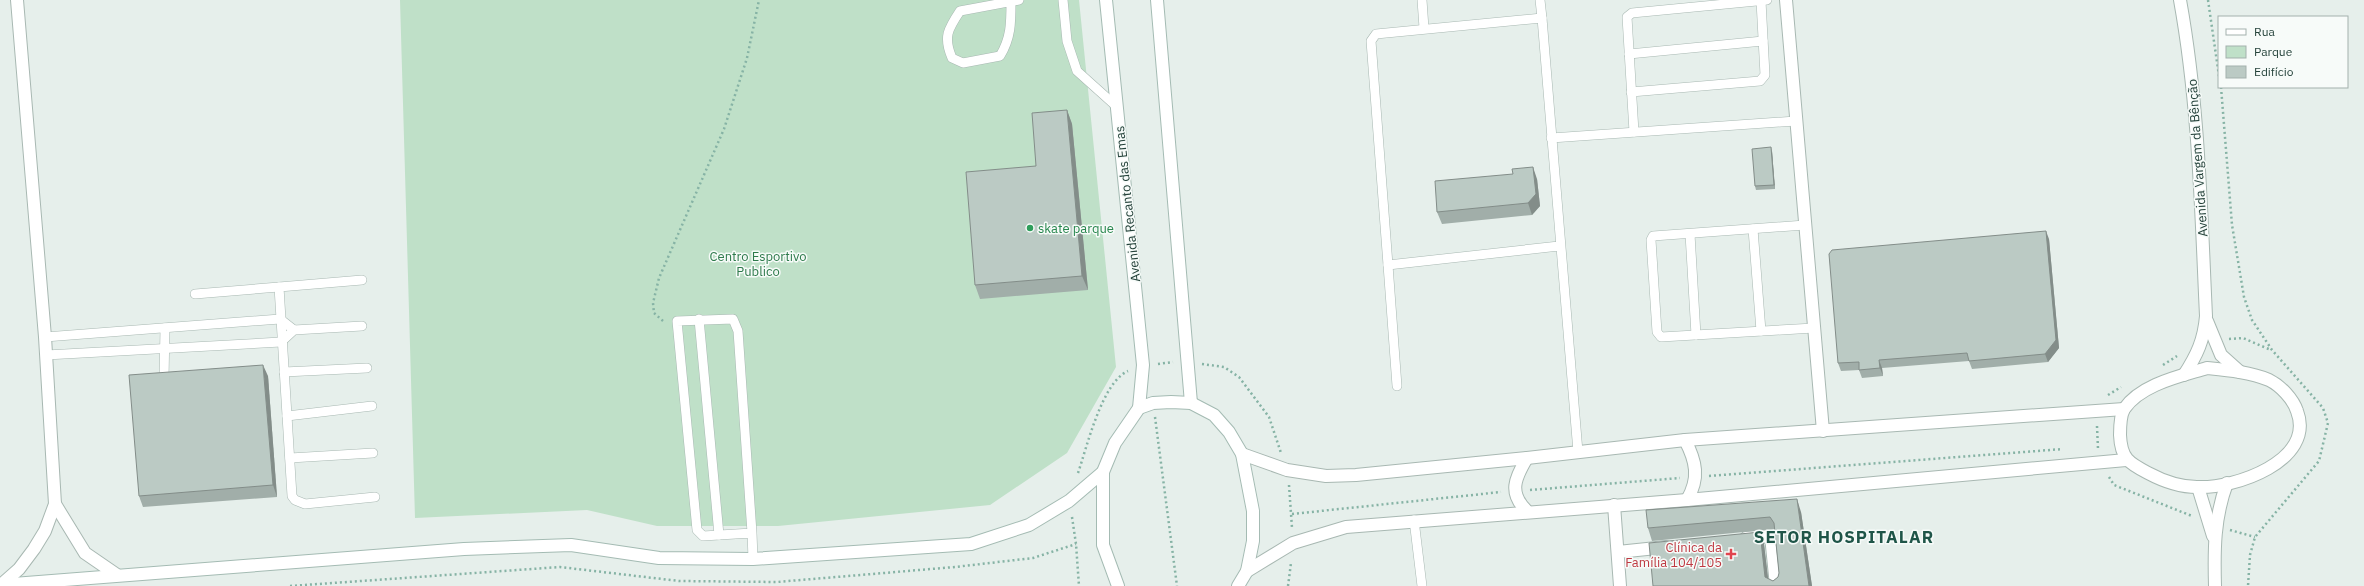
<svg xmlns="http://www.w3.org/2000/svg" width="2364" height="586" font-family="'IBM Plex Sans',sans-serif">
	<rect width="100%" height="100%" fill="#e6efeb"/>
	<!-- green -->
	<polygon fill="#bfe0c8" points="400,0 1079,0 1116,367 1067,453 990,505 778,526 657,526 587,510 415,518"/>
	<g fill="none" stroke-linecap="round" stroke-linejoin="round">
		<!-- service casing -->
		<g stroke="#a8b8b2" stroke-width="10">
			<g id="service">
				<polyline points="1063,0 1067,41 1077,71 1116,106"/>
				<polyline points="1422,0 1424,28"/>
				<polyline points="1540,0 1542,18"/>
				<path d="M1011 2C1011 23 1011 38 1000 56L963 63 952 58C943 37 948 29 960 11L1019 0"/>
				<polyline points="1629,54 1763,41"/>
				<polyline points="1631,92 1760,81 1765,75 1761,1"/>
				<polyline points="1634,132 1627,17 1632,13 1767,0"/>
				<polyline points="1551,138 1796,121"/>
				<polyline points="1805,225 1653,236 1651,240 1657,332 1661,337 1814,328"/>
				<polyline points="1753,229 1761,331"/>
				<polyline points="1690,234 1696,335"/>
				<polyline points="1559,246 1388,265 1371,41 1376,34 1542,18 1578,452"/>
				<polyline points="1388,265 1397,386"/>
				<polyline points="362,280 279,287 292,496 295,500 305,504 375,497"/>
				<polyline points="195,294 279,287"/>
				<polyline points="699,319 719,535"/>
				<polyline points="45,337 280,319 294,330"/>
				<polyline points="46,355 281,342 294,330 362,326"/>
				<polyline points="284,372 367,368"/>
				<polyline points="164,379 165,328"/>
				<polyline points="287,416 372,406"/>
				<polyline points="290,458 373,453"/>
				<polyline points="1414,520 1422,586"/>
				<polyline points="752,533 703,536 697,530 677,321 733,319 738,331 752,533 753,559"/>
			</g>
		</g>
		<!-- minor casing -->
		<g stroke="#a8b8b2" stroke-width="14">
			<g id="minor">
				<polyline points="1786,0 1823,431"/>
				<polyline points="55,504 85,553 117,575"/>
				<polyline points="1614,505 1620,586"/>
				<polyline points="1746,538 1771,536 1776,586"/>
				<polyline points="1618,552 1666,547"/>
				<polyline points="2,584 19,569 34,549 45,531 55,504 45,337 17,0"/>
			</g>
		</g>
		<!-- tertiary casing -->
		<g stroke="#a8b8b2" stroke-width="14">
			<g id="tertiary">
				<path d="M2180 0C2199 105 2201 210 2206 316 2204 340 2197 355 2184 375"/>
				<polyline points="2207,321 2221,355 2240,372"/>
				<path d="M2207 368C2227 370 2250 372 2269 380 2281 386 2293 399 2297 411 2316 461 2234 489 2197 487 2180 487 2163 481 2148 473 2129 463 2121 459 2120 435 2120 427 2120 416 2124 409 2141 384 2181 376 2207 368Z"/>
				<path d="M1685 440C1696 461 1700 478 1687 500"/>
				<polyline points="1242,454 1287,470 1326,476 1356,475 1527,458 1685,440 2124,409"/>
				<path d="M1527 458C1515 478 1508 493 1527 511"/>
				<polyline points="2198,487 2213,536"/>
				<polyline points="1247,571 1293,543 1346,527 1687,500 2126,460"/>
				<path d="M2215 586C2214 550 2214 518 2227 483"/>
			</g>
		</g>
		<!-- secondary casing -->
		<g stroke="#a4bbb3" stroke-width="14">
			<g id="secondary">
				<polyline points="1106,0 1143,365 1139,408"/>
				<polyline points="1157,0 1191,403"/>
				<polyline points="0,585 464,549 571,545 659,558 753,559 971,544 1029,525 1069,501 1103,472"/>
				<polyline points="1118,586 1103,545 1103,472 1115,443 1139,408 1153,403 1171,402 1191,403 1214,415 1229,432 1242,454 1253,511 1253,541 1247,571 1238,586"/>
			</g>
		</g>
		<!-- path -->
		<g stroke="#86b3a5" stroke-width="2.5" stroke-dasharray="2 3" stroke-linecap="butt">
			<polyline points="2208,0 2219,76"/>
			<polyline points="2221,87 2232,225 2244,297 2252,320 2272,350 2323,408 2328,423 2319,461 2255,537 2250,555 2248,586"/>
			<polyline points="663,321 654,313 653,303 659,278 724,129 747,58 759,0"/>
			<polyline points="2229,339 2243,338 2271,350"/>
			<polyline points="1158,364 1173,362"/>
			<polyline points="1202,364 1224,367 1239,377 1269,417 1281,453"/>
			<polyline points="2163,365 2177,356"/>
			<polyline points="2108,395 2121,387"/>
			<polyline points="1155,417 1177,586"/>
			<polyline points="2097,426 2098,449"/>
			<path d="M1078 473C1087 447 1102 382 1128 371"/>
			<polyline points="1709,476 2063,449"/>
			<polyline points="2109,477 2114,485 2192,516"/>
			<polyline points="1289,485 1292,528"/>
			<polyline points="1530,490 1680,478"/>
			<polyline points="1292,514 1501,492"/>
			<polyline points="1072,517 1076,544 1079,586"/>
			<polyline points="2230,530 2255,537"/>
			<polyline points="290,586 560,567 679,581 777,582 955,567 1033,558 1076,544"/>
			<polyline points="1288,586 1291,563"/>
		</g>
		<!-- service -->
		<use href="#service" stroke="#fff" stroke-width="9"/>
		<!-- minor -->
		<use href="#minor" stroke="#fff" stroke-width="12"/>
		<!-- tertiary -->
		<use href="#tertiary" stroke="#fff" stroke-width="12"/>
		<!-- secondary -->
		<use href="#secondary" stroke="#fff" stroke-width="12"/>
	</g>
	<!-- wall -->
	<g fill="#a1aea9">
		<polygon points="1067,110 1072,124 1088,290 980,299 975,285 1036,166"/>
		<polygon points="1772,151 1775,189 1756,190 1755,186"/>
		<polygon points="1537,179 1540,206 1532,215 1442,224 1437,212"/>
		<polygon points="2049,239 2059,348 2048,362 1972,369 1969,361 1882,368 1883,376 1862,378 1859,370 1841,371 1838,363"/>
		<polygon points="268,376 277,497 143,507 139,496"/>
		<polygon points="1801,512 1812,586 1653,586 1760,532 1764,544 1768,579 1773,581 1778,577 1779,573 1774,529 1652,541 1648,528"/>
	</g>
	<!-- shaded-wall -->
	<g fill="#838d89">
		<polygon points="1067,110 1072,124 1088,290 1082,276"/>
		<polygon points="1771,147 1772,151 1775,189 1774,185"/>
		<polygon points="1533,167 1537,179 1540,206 1532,215 1528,203"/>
		<polygon points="2046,231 2049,239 2059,348 2048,362 2045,354"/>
		<polygon points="1879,360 1882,368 1883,376 1880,368"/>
		<polygon points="263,365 268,376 277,497 273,485"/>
		<polygon points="1797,499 1801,512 1812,586 1809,586"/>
		<polygon points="1760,532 1764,544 1769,586 1765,577"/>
	</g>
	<!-- building -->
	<g fill="#bbcac4" stroke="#838d89">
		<polygon points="1067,110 1082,276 975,285 966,172 1036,166 1032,113"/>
		<polygon points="1771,147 1774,185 1755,186 1752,149"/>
		<polygon points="1533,167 1536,194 1528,203 1437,212 1435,181 1513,174 1512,169"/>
		<polygon points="2046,231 2056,340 2045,354 1969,361 1967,353 1879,360 1880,368 1859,370 1859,362 1838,363 1829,254 1832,250"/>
		<polygon points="263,365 273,485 139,496 129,375"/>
		<polygon points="1797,499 1809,586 1653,586 1649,543 1760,532 1765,577 1773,581 1778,577 1779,573 1774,523 1770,517 1648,528 1646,510"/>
	</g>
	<!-- markers -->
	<circle fill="#2e9e5b" stroke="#f7fbf9" stroke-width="1.5" cx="1030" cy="228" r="4"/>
	<path fill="#e0444e" stroke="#f7fbf9" stroke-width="1.5" d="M1729 548h4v4h4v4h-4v4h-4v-4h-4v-4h4z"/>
	<g text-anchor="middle" stroke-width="3" stroke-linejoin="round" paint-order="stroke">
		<!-- street labels -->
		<g font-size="13" fill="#24423a" stroke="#f7fbf9">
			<text transform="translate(2197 158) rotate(-94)" y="5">Avenida Vargem da Bênção</text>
			<text transform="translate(1127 204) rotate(-96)" y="5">Avenida Recanto das Emas</text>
		</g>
		<!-- leisure labels -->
		<g font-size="13" fill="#27864d" stroke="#f7fbf9" text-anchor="start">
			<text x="1038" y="233">skate parque</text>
		</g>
		<!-- park labels -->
		<g font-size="13" fill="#2d7a4b" stroke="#f7fbf9">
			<text x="758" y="261">Centro Esportivo<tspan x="758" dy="15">Publico</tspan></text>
		</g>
		<!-- health labels -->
		<g font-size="13" fill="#be3a42" stroke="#f7fbf9" text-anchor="end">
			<text x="1722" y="552">Clínica da<tspan x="1722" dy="15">Família 104/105</tspan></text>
		</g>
		<!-- district labels -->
		<g font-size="17" font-weight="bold" letter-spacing="1" fill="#1f5548" stroke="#f7fbf9">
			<text x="1844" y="543">SETOR HOSPITALAR</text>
		</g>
	</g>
	<!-- legend -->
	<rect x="2218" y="16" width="130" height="72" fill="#f7fbf9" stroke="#a3b1ad"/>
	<rect x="2226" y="29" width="20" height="6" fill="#ffffff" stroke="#a3b1ad"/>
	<text x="2254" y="36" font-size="12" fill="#24423a">Rua</text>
	<rect x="2226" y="46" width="20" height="12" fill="#bfe0c8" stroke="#a3b1ad"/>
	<text x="2254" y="56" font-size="12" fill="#24423a">Parque</text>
	<rect x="2226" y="66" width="20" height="12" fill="#bbcac4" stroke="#a3b1ad"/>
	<text x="2254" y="76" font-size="12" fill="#24423a">Edifício</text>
</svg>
